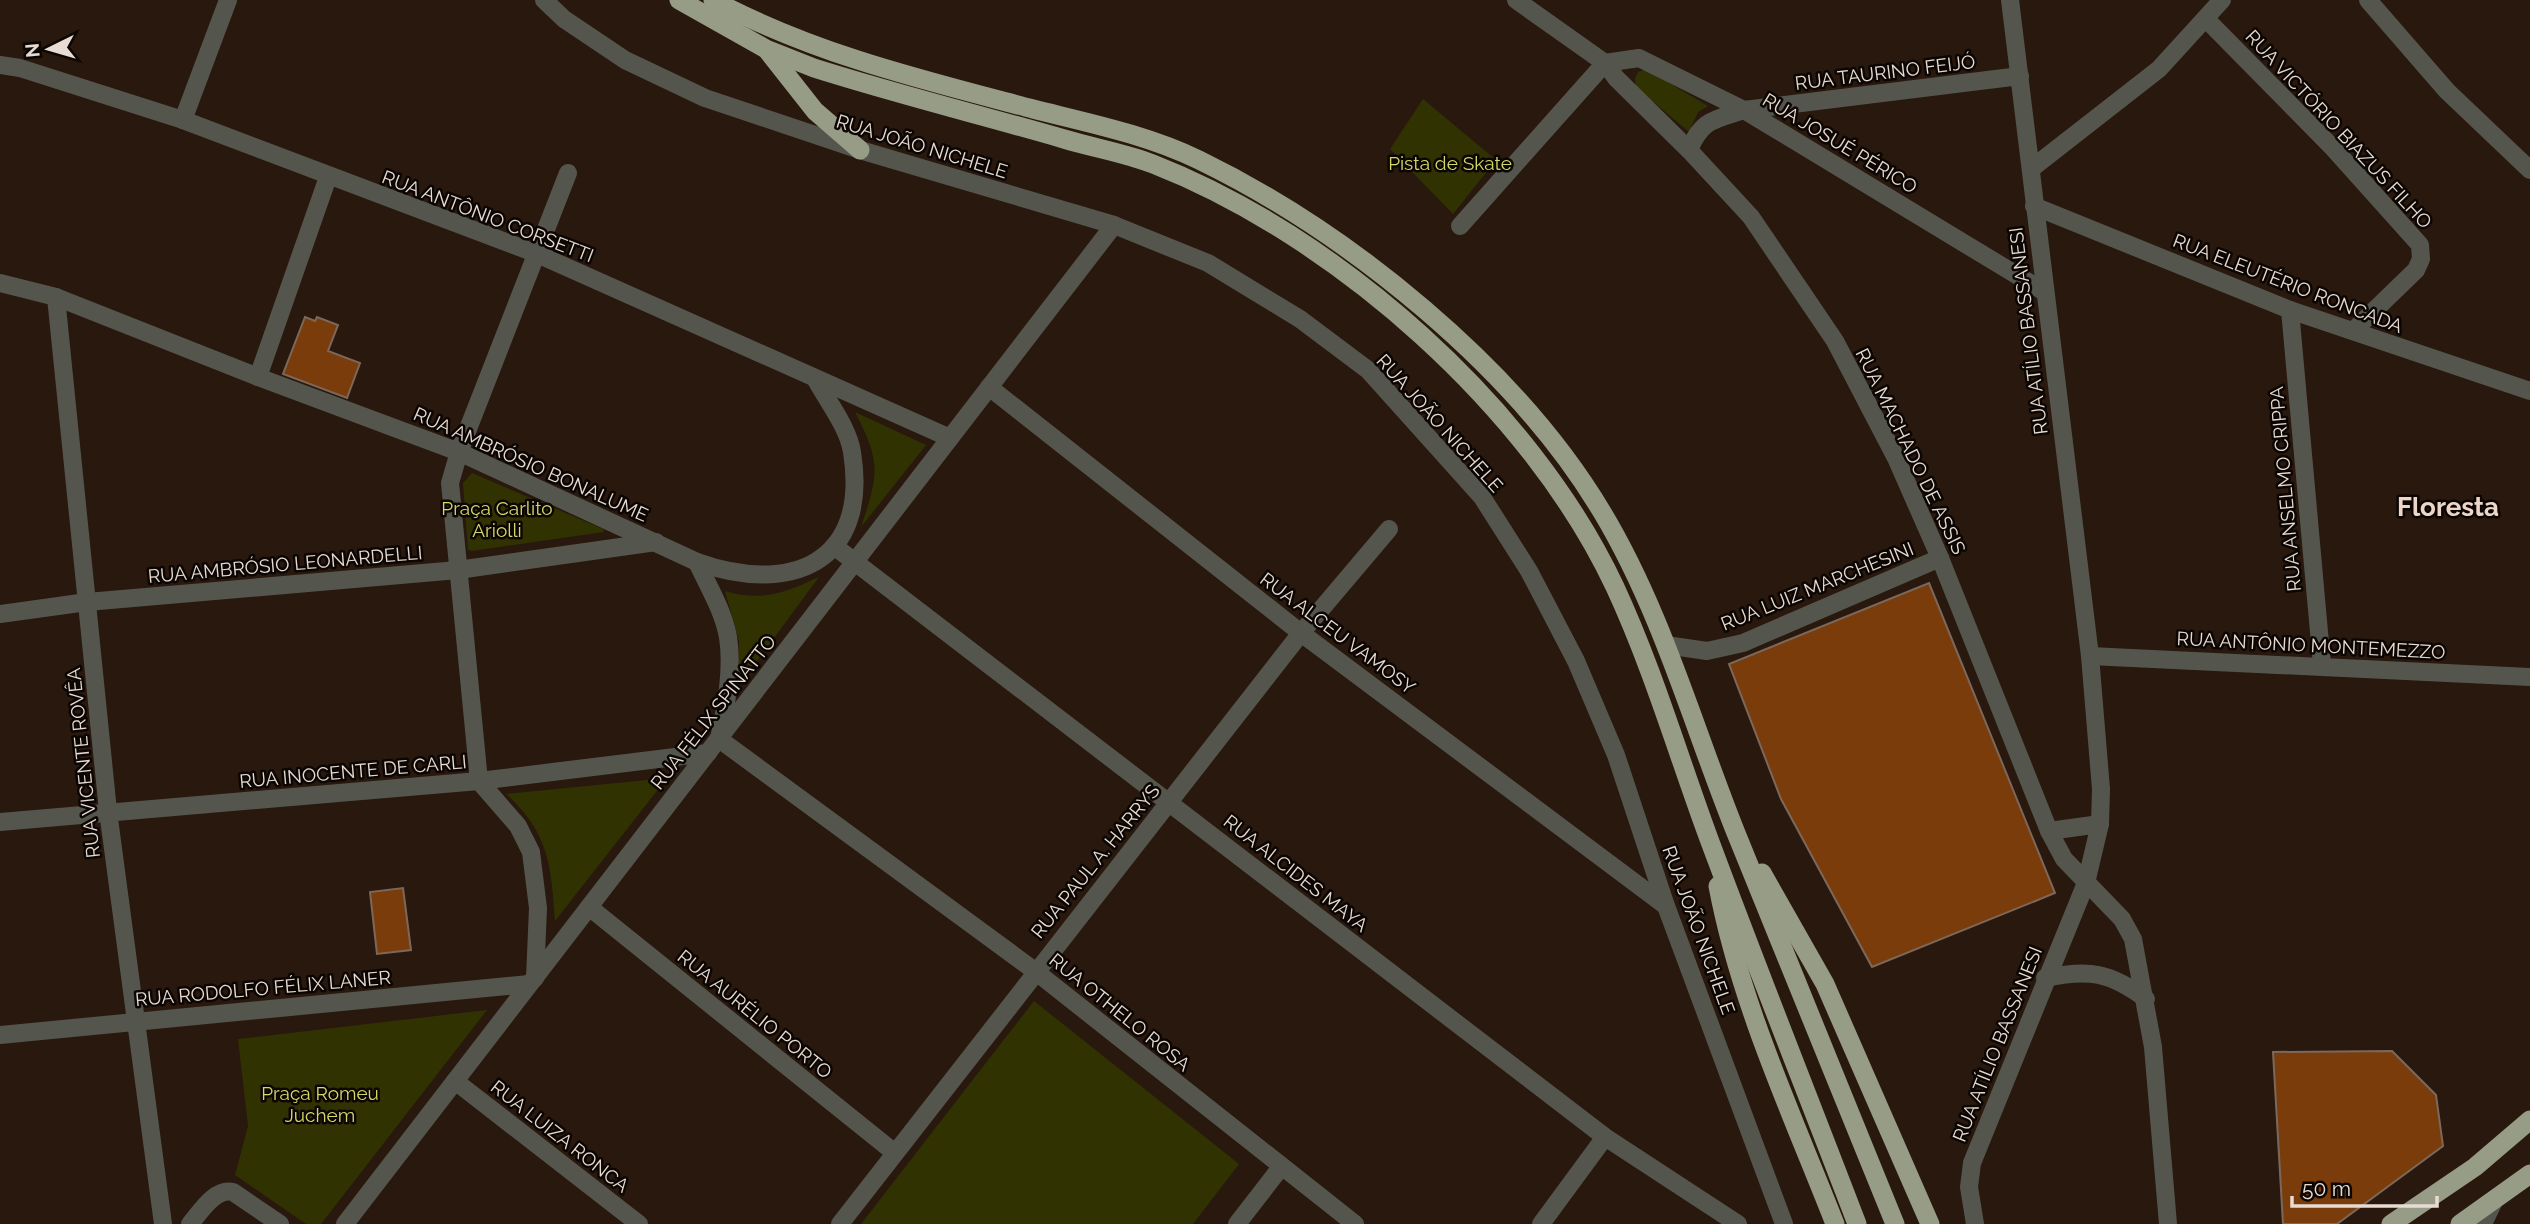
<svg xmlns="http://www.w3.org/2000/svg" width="2530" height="1224" font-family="Raleway,sans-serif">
	<rect width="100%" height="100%" fill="#29180e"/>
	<!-- green -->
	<g fill="#313202">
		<polygon points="1646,69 1708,106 1698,112 1689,132 1636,87 1635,78 1638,72"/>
		<polygon points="1423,99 1496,160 1453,214 1390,149"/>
		<path d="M855 412 926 445 861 527C879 473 881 462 855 412Z"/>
		<polygon points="472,473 603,529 604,532 471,551 468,549 463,483"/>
		<path d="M819 577 737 688 739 641 725 591C762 602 784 593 819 577Z"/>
		<path d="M667 778 555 921C551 865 549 833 506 794Z"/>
		<polygon points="1034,1001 1239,1164 1193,1224 861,1224"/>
		<polygon points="487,1010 321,1224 306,1224 235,1175 248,1126 238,1039"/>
	</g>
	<!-- building -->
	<g fill="#7a3c0a" stroke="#7c685b" stroke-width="2">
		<polygon points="305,317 315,321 317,317 338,325 328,351 360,363 347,398 283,374"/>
		<polygon points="1929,583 2055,893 1872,967 1781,799 1729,664"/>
		<polygon points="403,888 411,950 377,954 370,892"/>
		<polygon points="2392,1051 2436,1095 2443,1146 2337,1224 2283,1224 2273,1052"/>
	</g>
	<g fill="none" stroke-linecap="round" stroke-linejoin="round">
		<!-- minor -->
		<g stroke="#54564d" stroke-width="18">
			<polyline points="544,0 564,19 625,60 705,98 860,150 1114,225 1208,263 1300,319 1368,370 1482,497 1529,571 1576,661 1616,755 1666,906 1784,1224"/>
			<polyline points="1516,0 1605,63 1616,78 1689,150 1751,217 1835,341 1896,458 1940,558 2049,831 2064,859 2122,919 2133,939 2153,1047 2168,1224"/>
			<polyline points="2368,0 2447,91 2530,170"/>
			<polyline points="2206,19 2333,148 2420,245 2421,259 2416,270 2353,331"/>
			<polyline points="1605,63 1639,58 1744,110 2043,291"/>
			<polyline points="0,65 20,68 183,120 535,253 950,438"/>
			<polyline points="183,120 228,0"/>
			<path d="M1689 150C1702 119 1714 120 1744 110L2020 76"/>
			<polyline points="2031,169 2159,69 2222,0"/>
			<polyline points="2034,206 2290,310 2530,391"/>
			<polyline points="1460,226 1605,63"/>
			<path d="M0 283 56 297 258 377 459 452 697 562C790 595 870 564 852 452 848 427 828 402 816 380"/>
			<polyline points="56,297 108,811 163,1224"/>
			<polyline points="2290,310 2322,665"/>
			<polyline points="258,377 328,177"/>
			<polyline points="989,387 1301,633 1666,906"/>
			<polyline points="834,546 1605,1137 1738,1224"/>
			<path d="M697 562C708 586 723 610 728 637 733 669 726 707 719 739L1035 971 1355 1224"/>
			<polyline points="0,614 87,602 458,570 656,542"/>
			<polyline points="1666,645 1707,651 1743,643 1940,558"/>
			<polyline points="2090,656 2530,677"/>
			<polyline points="0,822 479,781 708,753"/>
			<polyline points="2049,831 2100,824"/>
			<polyline points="589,907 895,1153"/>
			<polyline points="535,978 538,908 531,852 518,826 479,781 450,483 459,452 568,173"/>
			<path d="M2045 978C2089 969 2110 972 2146 999"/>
			<polyline points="0,1035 529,984"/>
			<polyline points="455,1081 639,1224"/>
			<path d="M190 1224C201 1211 215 1188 233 1192L280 1224"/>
			<polyline points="345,1224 1114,225"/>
			<polyline points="840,1224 1301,633 1389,529"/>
			<polyline points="1237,1224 1281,1167"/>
			<polyline points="1541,1224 1605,1137"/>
			<polyline points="1975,1224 1969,1187 1972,1163 2086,883 2100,824 2101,789 2090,656 2010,0"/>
		</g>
		<!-- tertiary -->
		<polyline stroke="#54564d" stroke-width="18" points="2483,1224 2493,1203"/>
		<!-- trunk -->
		<g stroke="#979c86" stroke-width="19">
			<path d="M679 0 766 49 814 68C896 94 981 115 1064 139 1094 148 1125 153 1153 164 1337 236 1531 408 1615 587 1653 669 1678 755 1709 839 1757 968 1808 1096 1857 1224"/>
			<path d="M713 0C814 54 923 80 1033 109 1089 123 1148 135 1199 160 1349 233 1516 368 1602 512 1662 612 1693 726 1736 833 1788 964 1842 1094 1895 1224"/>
			<polyline points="767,50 815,111 860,150"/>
			<polyline points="1762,873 1825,984 1930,1224"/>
			<path d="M1718 886C1740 1003 1792 1114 1835 1224"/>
			<polyline points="2391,1224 2475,1167 2530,1120"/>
			<polyline points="2460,1224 2530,1174"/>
		</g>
	</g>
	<g text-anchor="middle" stroke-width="5" stroke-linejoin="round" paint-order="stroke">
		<!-- street labels -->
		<g font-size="19" fill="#e7dbd4" stroke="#0c0603">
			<text transform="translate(1885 72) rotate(-7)" y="7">RUA TAURINO FEIJÓ</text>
			<text transform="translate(2339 129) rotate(47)" y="7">RUA VICTÓRIO BIAZUS FILHO</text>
			<text transform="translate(1840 143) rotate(31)" y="7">RUA JOSUÉ PÉRICO</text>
			<text transform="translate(922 146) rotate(17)" y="7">RUA JOÃO NICHELE</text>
			<text transform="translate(488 216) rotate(21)" y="7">RUA ANTÔNIO CORSETTI</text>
			<text transform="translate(2288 283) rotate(21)" y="7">RUA ELEUTÉRIO RONCADA</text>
			<text transform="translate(2028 331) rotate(-97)" y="7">RUA ATÍLIO BASSANESI</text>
			<text transform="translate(1440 423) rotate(48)" y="7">RUA JOÃO NICHELE</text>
			<text transform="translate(1911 451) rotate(64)" y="7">RUA MACHADO DE ASSIS</text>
			<text transform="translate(531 464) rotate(24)" y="7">RUA AMBRÓSIO BONALUME</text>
			<text transform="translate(2285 489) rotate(-95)" y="7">RUA ANSELMO CRIPPA</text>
			<text transform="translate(285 564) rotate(-5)" y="7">RUA AMBRÓSIO LEONARDELLI</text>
			<text transform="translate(1817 586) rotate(-22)" y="7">RUA LUIZ MARCHESINI</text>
			<text transform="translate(1338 633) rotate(37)" y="7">RUA ALCEU VAMOSY</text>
			<text transform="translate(2311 645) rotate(3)" y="7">RUA ANTÔNIO MONTEMEZZO</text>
			<text transform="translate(713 712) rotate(-52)" y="7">RUA FÉLIX SPINATTO</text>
			<text transform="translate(83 763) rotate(-96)" y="7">RUA VICENTE ROVÊA</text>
			<text transform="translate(353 771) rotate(-5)" y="7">RUA INOCENTE DE CARLI</text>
			<text transform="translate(1095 861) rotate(-51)" y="7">RUA PAUL A. HARRYS</text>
			<text transform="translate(1296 873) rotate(38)" y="7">RUA ALCIDES MAYA</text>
			<text transform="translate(1699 930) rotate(70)" y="7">RUA JOÃO NICHELE</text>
			<text transform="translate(263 988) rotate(-5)" y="7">RUA RODOLFO FÉLIX LANER</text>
			<text transform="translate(1120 1012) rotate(39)" y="7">RUA OTHELO ROSA</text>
			<text transform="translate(755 1014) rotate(39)" y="7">RUA AURÉLIO PORTO</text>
			<text transform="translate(1997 1044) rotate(-68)" y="7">RUA ATÍLIO BASSANESI</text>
			<text transform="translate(560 1136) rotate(38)" y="7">RUA LUIZA RONCA</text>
		</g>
		<!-- park labels -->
		<g font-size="19" fill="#d2d86a" stroke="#0c0603">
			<text x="1450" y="170">Pista de Skate</text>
			<text x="497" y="515">Praça Carlito<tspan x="497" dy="22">Ariolli</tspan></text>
			<text x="320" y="1100">Praça Romeu<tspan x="320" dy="22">Juchem</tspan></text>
		</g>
		<!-- district labels -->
		<g font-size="26" font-weight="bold" fill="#edd5c8" stroke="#0c0603">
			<text x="2448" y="516">Floresta</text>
		</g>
	</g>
	<!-- north arrow -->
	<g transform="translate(49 49) rotate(265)" stroke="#0c0603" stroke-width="5" paint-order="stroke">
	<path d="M0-5L12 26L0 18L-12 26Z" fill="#e7dbd4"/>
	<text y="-10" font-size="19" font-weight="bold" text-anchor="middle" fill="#e7dbd4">N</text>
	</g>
	<!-- scale -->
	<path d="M2292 1196v10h145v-10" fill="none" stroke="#e7dbd4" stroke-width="3.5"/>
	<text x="2302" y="1196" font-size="21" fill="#e7dbd4" stroke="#0c0603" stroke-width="5" paint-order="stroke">50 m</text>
</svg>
